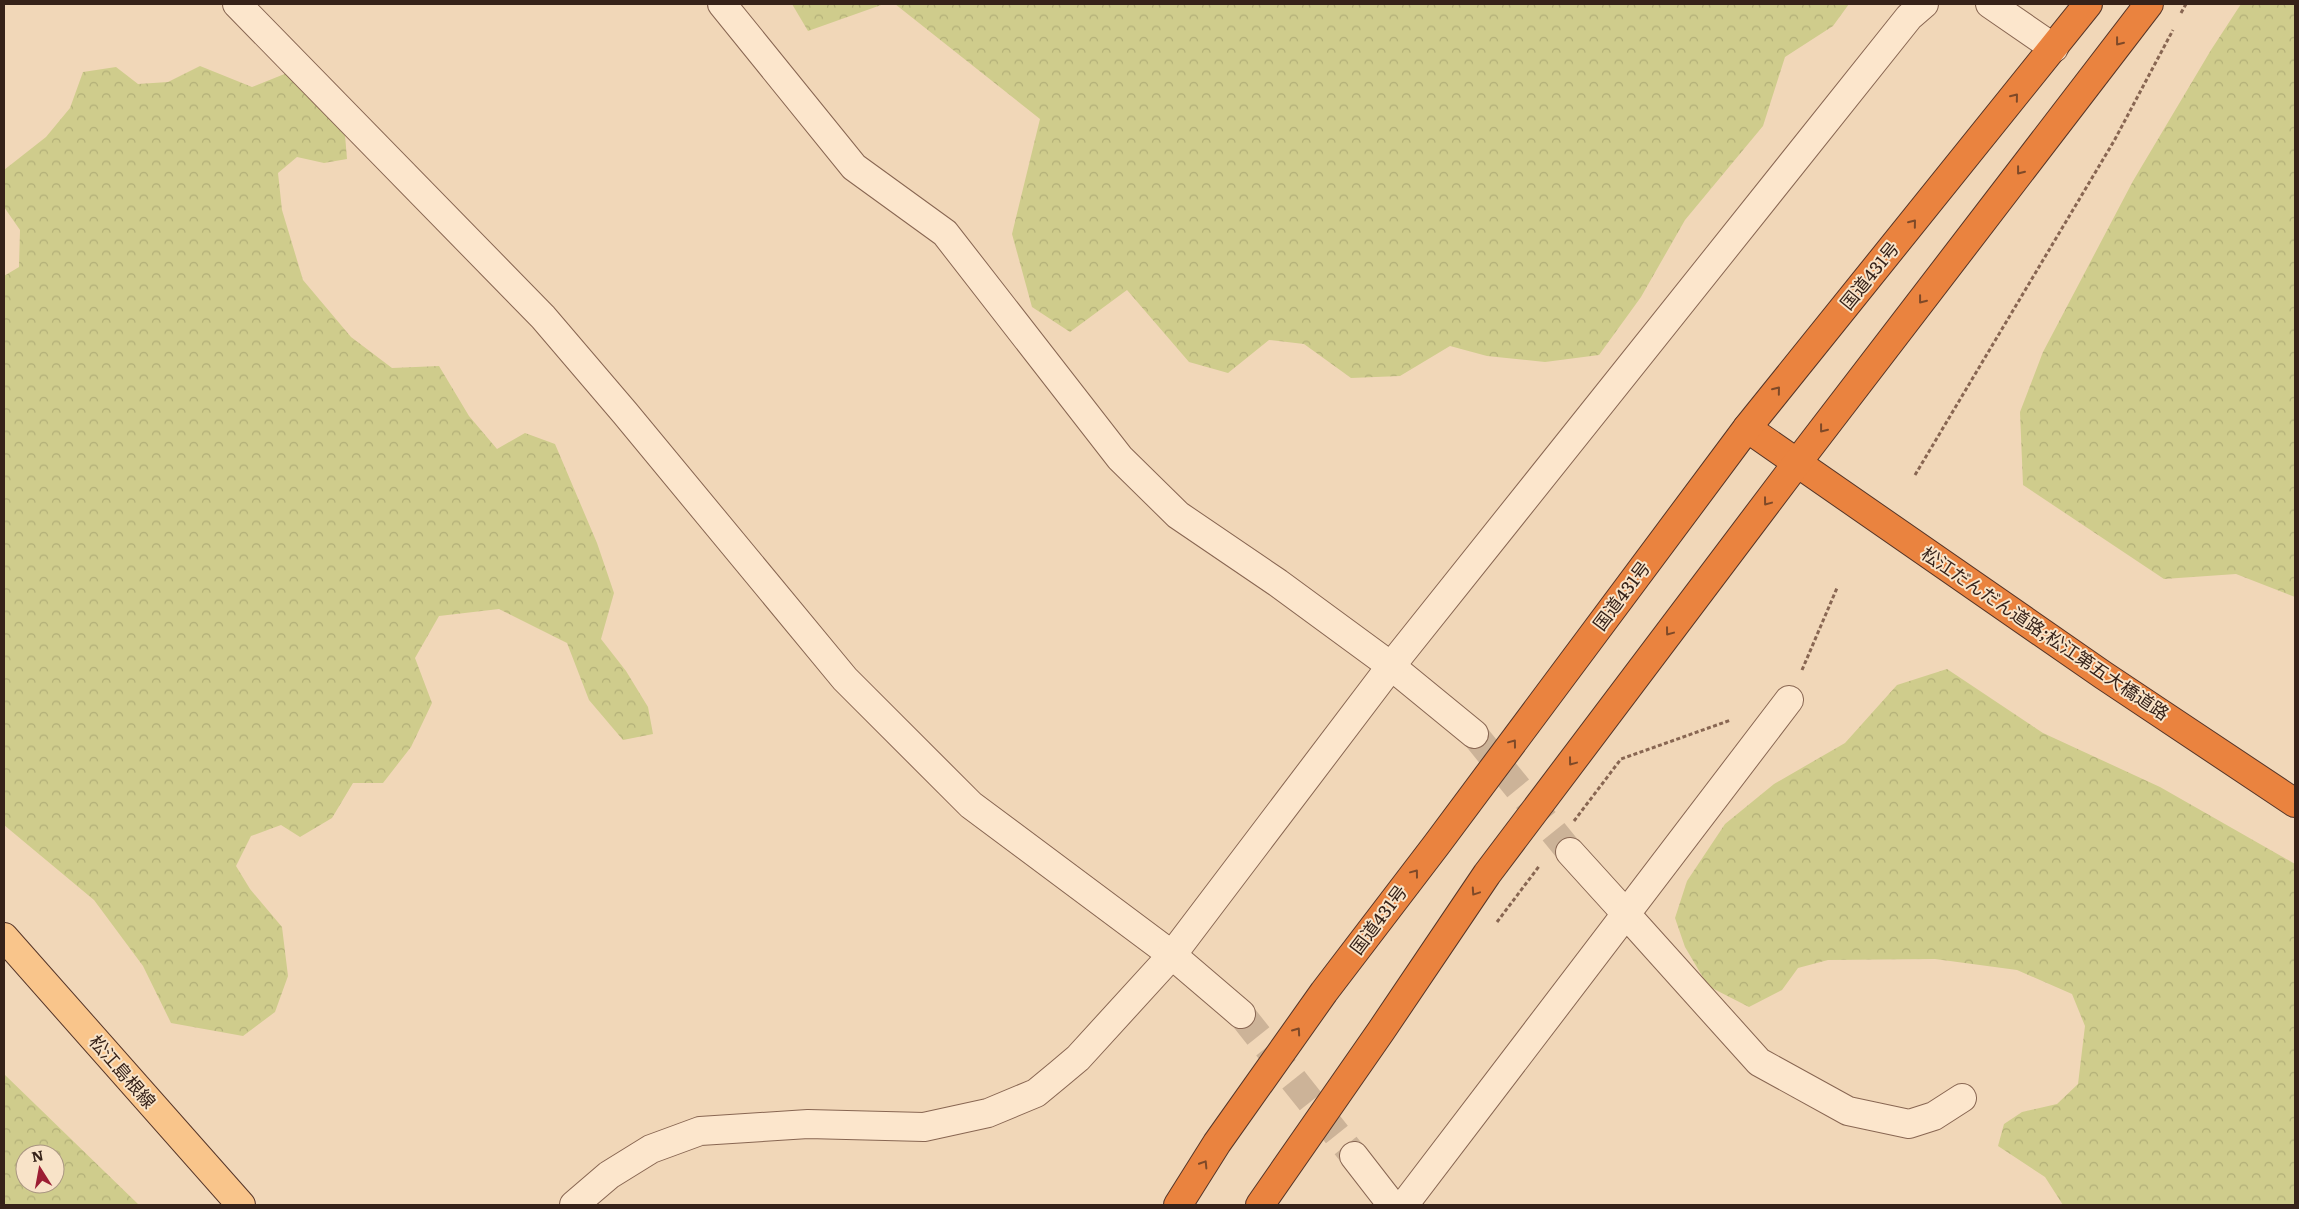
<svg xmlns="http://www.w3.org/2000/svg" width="2299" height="1209" font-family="Literata,'Noto Sans JP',serif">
	<defs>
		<pattern id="forest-crowns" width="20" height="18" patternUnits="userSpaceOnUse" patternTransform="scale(1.25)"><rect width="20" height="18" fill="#cfcc8c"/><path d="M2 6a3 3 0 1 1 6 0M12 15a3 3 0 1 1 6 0" fill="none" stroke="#b2af78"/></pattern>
	</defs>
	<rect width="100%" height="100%" fill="#f1d7b8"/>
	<!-- forest -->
	<g fill="url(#forest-crowns)" fill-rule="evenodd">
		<polygon points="792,4 884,4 808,31"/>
		<polygon points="895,4 1849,4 1833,26 1785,57 1763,126 1685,220 1641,297 1599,355 1545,362 1487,356 1450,346 1400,376 1351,378 1304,344 1269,340 1228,373 1189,362 1127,290 1070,332 1032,307 1012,234 1040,119"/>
		<polygon points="2241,4 2295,4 2295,597 2236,574 2164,579 2023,485 2020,412 2043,352 2133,181 2211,50"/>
		<polygon points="200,66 252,87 287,73 345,135 347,159 324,163 297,157 278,173 282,210 303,280 351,337 392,368 439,366 469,416 497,449 525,433 555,444 597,543 614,593 601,639 626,671 648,707 653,734 623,740 589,700 567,643 499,609 439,616 415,658 432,703 411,747 383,783 353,783 332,818 300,837 281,825 251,836 236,866 250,889 282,927 288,976 275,1012 243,1036 171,1023 143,966 94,900 4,825 4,276 19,267 20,230 4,207 4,170 46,137 70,108 83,72 116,67 138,84 168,82"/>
		<polygon points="1947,669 2043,733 2160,787 2295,864 2295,1205 2063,1205 2045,1177 1998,1146 2004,1124 2022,1112 2057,1104 2078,1084 2085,1026 2072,994 2017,970 1935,959 1828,960 1798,968 1782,990 1749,1007 1708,986 1685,947 1675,918 1687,881 1725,824 1774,784 1845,743 1897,685"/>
		<path d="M4 1074 139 1205H4ZM25 1154H55V1184H25Z"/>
	</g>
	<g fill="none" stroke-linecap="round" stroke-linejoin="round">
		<!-- street-tunnel -->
		<g stroke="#ccb398" stroke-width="28" stroke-dasharray="28 14" stroke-linecap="butt">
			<polyline points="1474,734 1570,852"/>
			<polyline points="1241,1014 1354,1156"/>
		</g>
		<!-- street casing -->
		<g stroke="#886652" stroke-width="30">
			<g id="street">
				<polyline points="237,4 543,317 625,413 845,679 971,805 1172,955 1241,1014"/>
				<polyline points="722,4 854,167 945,233 1120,458 1178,515 1278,583 1391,666 1474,734"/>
				<polyline points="1990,4 2054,48"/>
				<polyline points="1570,852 1619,906"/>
				<polyline points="1634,923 1759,1062 1848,1111 1909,1124 1934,1116 1962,1098"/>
				<polyline points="1354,1156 1392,1205"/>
				<polyline points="574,1205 609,1175 651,1149 700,1131 808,1124 924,1127 988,1113 1036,1093 1059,1074 1078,1058 1172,955 1391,666 1909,17 1924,4"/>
				<polyline points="1404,1205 1789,700"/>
			</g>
		</g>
		<!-- primary casing -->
		<g stroke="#553528" stroke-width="30">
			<polyline id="primary" points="4,937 241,1205"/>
		</g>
		<!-- highway casing -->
		<g stroke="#553528" stroke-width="30">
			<g id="highway">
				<polyline points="1747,428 2103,675 2295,803"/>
				<polyline points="1178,1205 1217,1143 1324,992 1437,844 1747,428 2088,4"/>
				<polyline points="1260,1205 1381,1031 1487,874 1797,463 2149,4"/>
			</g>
		</g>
		<!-- path -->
		<g stroke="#886652" stroke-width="3" stroke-dasharray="4 2.5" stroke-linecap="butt">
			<polyline points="2181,13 2186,4"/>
			<polyline points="1915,475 2114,141 2173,30"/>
			<polyline points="1802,670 1837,588"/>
			<polyline points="1574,821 1621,759 1731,720"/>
			<polyline points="1497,922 1540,865"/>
		</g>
		<!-- street -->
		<use href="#street" stroke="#fce6cc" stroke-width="28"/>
		<!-- primary -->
		<use href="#primary" stroke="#f9c58b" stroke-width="28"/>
		<!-- highway -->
		<use href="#highway" stroke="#ea833f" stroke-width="28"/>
	</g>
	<!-- one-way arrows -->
	<defs><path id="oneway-chevron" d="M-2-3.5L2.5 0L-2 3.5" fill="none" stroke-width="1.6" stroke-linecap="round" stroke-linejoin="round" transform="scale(1.25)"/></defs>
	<g stroke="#7e4928">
		<use href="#oneway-chevron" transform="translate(2119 42) rotate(128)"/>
		<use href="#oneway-chevron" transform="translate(2015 97) rotate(-51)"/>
		<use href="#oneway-chevron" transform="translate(2020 171) rotate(128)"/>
		<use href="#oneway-chevron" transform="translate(1913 223) rotate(-51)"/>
		<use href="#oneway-chevron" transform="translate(1922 300) rotate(128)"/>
		<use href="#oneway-chevron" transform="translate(1777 390) rotate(-51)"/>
		<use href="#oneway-chevron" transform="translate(1823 429) rotate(128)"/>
		<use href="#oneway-chevron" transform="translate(1767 502) rotate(127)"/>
		<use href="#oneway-chevron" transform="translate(1669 632) rotate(127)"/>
		<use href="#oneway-chevron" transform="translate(1513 743) rotate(-53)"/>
		<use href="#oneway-chevron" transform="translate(1572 762) rotate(127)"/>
		<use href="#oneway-chevron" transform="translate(1415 873) rotate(-53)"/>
		<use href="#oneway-chevron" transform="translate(1475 892) rotate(124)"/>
		<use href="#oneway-chevron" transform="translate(1297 1031) rotate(-55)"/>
		<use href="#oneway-chevron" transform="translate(1204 1164) rotate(-58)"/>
	</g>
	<g text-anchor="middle" stroke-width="4" stroke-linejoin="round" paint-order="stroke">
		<!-- street labels -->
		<g font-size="18" fill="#362219" stroke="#f8e3c8">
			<text transform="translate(1870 276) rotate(-51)" y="6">国道431号</text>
			<text transform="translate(1622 596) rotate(-53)" y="6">国道431号</text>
			<text transform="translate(2045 634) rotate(34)" y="6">松江だんだん道路;松江第五大橋道路</text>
			<text transform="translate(1379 920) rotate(-53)" y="6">国道431号</text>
			<text transform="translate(122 1072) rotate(49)" y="6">松江島根線</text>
		</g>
	</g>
	<!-- border -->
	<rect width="2299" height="1209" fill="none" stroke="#362219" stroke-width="10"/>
	<!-- north arrow -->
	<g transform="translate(40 1169) rotate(349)"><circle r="24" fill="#f8e3c8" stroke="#aa9682"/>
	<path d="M0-4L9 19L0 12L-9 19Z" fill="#9c1e33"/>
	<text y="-8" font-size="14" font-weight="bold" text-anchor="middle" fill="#362219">N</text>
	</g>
</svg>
